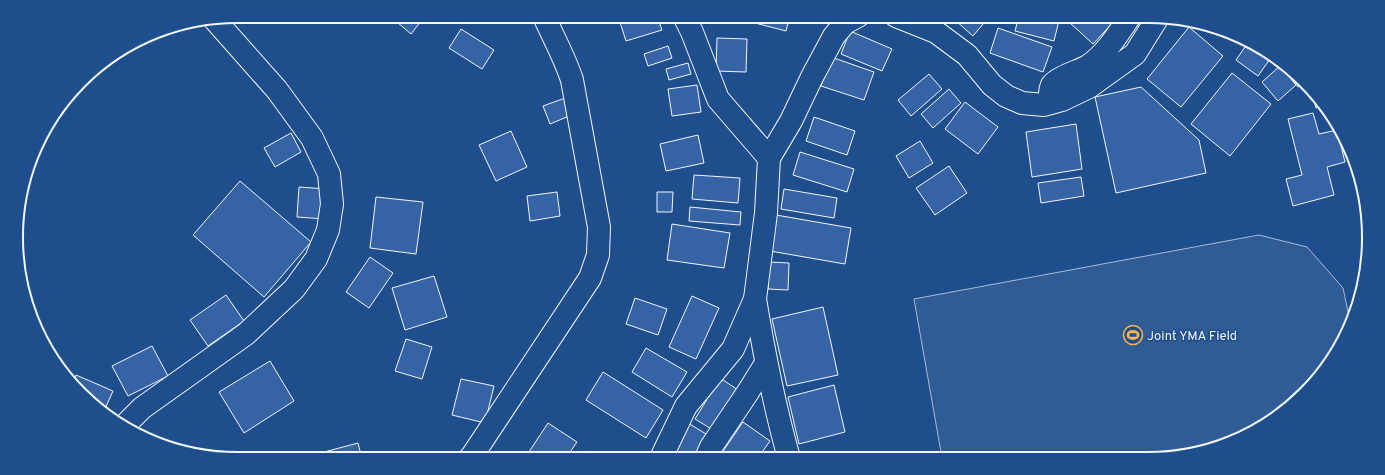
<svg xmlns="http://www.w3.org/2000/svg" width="1385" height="475" font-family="Overpass,sans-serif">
	<rect width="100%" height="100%" fill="#1f4e8c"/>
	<!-- built -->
	<polygon fill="#305b95" stroke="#a8bbd7" points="1259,235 1307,247 1343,288 1350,321 1339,348 1294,404 1245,436 1177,457 942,458 914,299"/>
	<!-- building -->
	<g fill="#3563a3" stroke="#f2f6ff">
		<polygon points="390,16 425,16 411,34"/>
		<polygon points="630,16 657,16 662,30 626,41 619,19"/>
		<polygon points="728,16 790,16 786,31"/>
		<polygon points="960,16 987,16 989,17 973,36 956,21"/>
		<polygon points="1019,16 1060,16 1054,41 1015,31"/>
		<polygon points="1074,16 1119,16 1093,44 1069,22"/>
		<polygon points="1189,27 1223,56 1181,107 1147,79"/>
		<polygon points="998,28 1052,47 1043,72 990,53"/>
		<polygon points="461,29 494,50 482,69 449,48"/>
		<polygon points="850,31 892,49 882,71 841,54"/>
		<polygon points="717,38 747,39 746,72 716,71"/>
		<polygon points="1247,44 1272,56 1258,76 1236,60"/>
		<polygon points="668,46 672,58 648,66 644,54"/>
		<polygon points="831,57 874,72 864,100 821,86"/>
		<polygon points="688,63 691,74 669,80 666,69"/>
		<polygon points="1284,64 1302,84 1298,87 1282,66"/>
		<polygon points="1280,66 1296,85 1278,101 1262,82"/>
		<polygon points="1232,73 1271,104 1230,156 1191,124"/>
		<polygon points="929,74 942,89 911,116 898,100"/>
		<polygon points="697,85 701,112 672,116 668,89"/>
		<polygon points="1141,87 1199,140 1206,173 1116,193 1095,97"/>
		<polygon points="949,89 961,103 933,128 921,114"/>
		<polygon points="568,97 574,114 550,124 543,106"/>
		<polygon points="1314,100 1316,100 1321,106 1316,108"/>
		<polygon points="965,102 998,127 978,154 945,129"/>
		<polygon points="1313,113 1319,134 1337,130 1345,162 1327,167 1334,195 1293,206 1286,179 1302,175 1288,119"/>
		<polygon points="814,117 855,131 847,155 806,141"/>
		<polygon points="1076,124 1082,169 1032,177 1026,132"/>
		<polygon points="511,131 527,167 496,181 479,145"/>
		<polygon points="291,133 301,152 275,167 264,148"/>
		<polygon points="698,135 704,163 666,171 660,144"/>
		<polygon points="920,141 933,163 909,178 896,156"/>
		<polygon points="800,152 854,169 847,192 793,175"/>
		<polygon points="949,166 967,193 935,215 916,188"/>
		<polygon points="694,175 740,178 738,203 692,199"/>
		<polygon points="1081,177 1084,196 1041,203 1038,183"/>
		<polygon points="240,181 311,242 264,297 193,235"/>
		<polygon points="299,187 327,189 325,219 297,217"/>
		<polygon points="784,189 837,198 834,218 781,209"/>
		<polygon points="557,192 560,216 530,221 527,196"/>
		<polygon points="657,192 673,192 672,212 657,212"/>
		<polygon points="376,197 423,202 416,254 370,248"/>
		<polygon points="690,207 741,212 740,225 689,221"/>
		<polygon points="776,215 851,228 845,264 770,251"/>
		<polygon points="672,224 730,233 724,268 667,260"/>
		<polygon points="370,257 393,273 369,308 346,292"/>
		<polygon points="769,262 789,263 788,290 768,289"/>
		<polygon points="434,276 447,317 405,330 392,288"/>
		<polygon points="226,295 244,321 208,346 190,320"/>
		<polygon points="692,296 719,308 696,359 669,347"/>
		<polygon points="635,298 667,309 658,335 626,324"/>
		<polygon points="823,307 838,375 787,386 772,319"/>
		<polygon points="406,339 432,347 422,379 395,371"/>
		<polygon points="152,346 168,376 128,396 112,366"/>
		<polygon points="646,348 687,372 672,397 632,372"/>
		<polygon points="270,361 294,401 244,433 219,392"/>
		<polygon points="603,372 663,410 646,438 586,400"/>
		<polygon points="76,375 113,391 104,411 74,381"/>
		<polygon points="720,378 738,390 713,430 695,419"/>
		<polygon points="461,379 494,386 485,423 452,415"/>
		<polygon points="834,385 845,432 799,444 788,397"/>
		<polygon points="743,422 770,441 758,458 721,458 719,457"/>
		<polygon points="548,423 577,442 566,458 525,458"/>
		<polygon points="688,423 711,437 699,458 683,458 672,452"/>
		<polygon points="358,443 362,459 310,459 309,456"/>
		<polygon points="591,451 601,458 585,458"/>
		<polygon points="806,452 837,454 836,458 805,458"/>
	</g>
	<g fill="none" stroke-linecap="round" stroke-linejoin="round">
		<!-- minor casing -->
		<g stroke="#f2f6ff" stroke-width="24">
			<g id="minor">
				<path d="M1050 103C1050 98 1049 90 1052 85 1058 77 1079 71 1088 66 1106 54 1118 34 1130 16"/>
				<path d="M755 299C764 353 774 405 789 458"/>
				<polyline points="706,458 711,447 748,392 766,363"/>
				<path d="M469 459 472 456 590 278 598 255 599 227 572 80C565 58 553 37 544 16"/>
			</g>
		</g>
		<!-- tertiary casing -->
		<g stroke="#f2f6ff" stroke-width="24">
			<g id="tertiary">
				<polyline points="684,16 692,32 718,99 769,158 791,121 812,77 834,36 845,23 858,16"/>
				<polyline points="896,16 936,32 967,55 992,85 1006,96 1022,103 1044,105 1062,100 1089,87 1135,54 1158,17"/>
				<polyline points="661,458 686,406 733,349 755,299 766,213 769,158"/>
			</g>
		</g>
		<!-- trunk casing -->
		<g stroke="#f2f6ff" stroke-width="24">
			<polyline id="trunk" points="124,426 142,408 246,334 294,289 316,259 328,230 332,204 329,174 312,138 277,90 215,20"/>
		</g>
		<!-- minor -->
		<use href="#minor" stroke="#1f4e8c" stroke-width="22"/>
		<!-- tertiary -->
		<use href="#tertiary" stroke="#1f4e8c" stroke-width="22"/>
		<!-- trunk -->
		<use href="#trunk" stroke="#1f4e8c" stroke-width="22"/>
	</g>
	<!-- icons -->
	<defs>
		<g id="stadium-ring" transform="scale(1)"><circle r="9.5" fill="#1f4e8c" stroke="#ffb74d" stroke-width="1.5"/><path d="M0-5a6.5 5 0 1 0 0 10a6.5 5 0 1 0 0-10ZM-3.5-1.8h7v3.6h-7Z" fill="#ffb74d"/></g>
	</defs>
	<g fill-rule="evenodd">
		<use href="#stadium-ring" x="1133" y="335"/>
	</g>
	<g text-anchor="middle" stroke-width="3" stroke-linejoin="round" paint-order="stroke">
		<!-- poi labels -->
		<g font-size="13" fill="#f2f6ff" stroke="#1f4e8c" text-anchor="start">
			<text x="1147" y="340">Joint YMA Field</text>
		</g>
	</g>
	<!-- crop -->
	<path d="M0 0H1385V475H0ZM237 23H1148A214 214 0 0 1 1362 237V238A214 214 0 0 1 1148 452H237A214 214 0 0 1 23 238V237A214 214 0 0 1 237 23Z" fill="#1f4e8c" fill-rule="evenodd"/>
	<path fill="none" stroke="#f2f6ff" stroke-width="2" d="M237 23H1148A214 214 0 0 1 1362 237V238A214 214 0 0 1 1148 452H237A214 214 0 0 1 23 238V237A214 214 0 0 1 237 23Z"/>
</svg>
